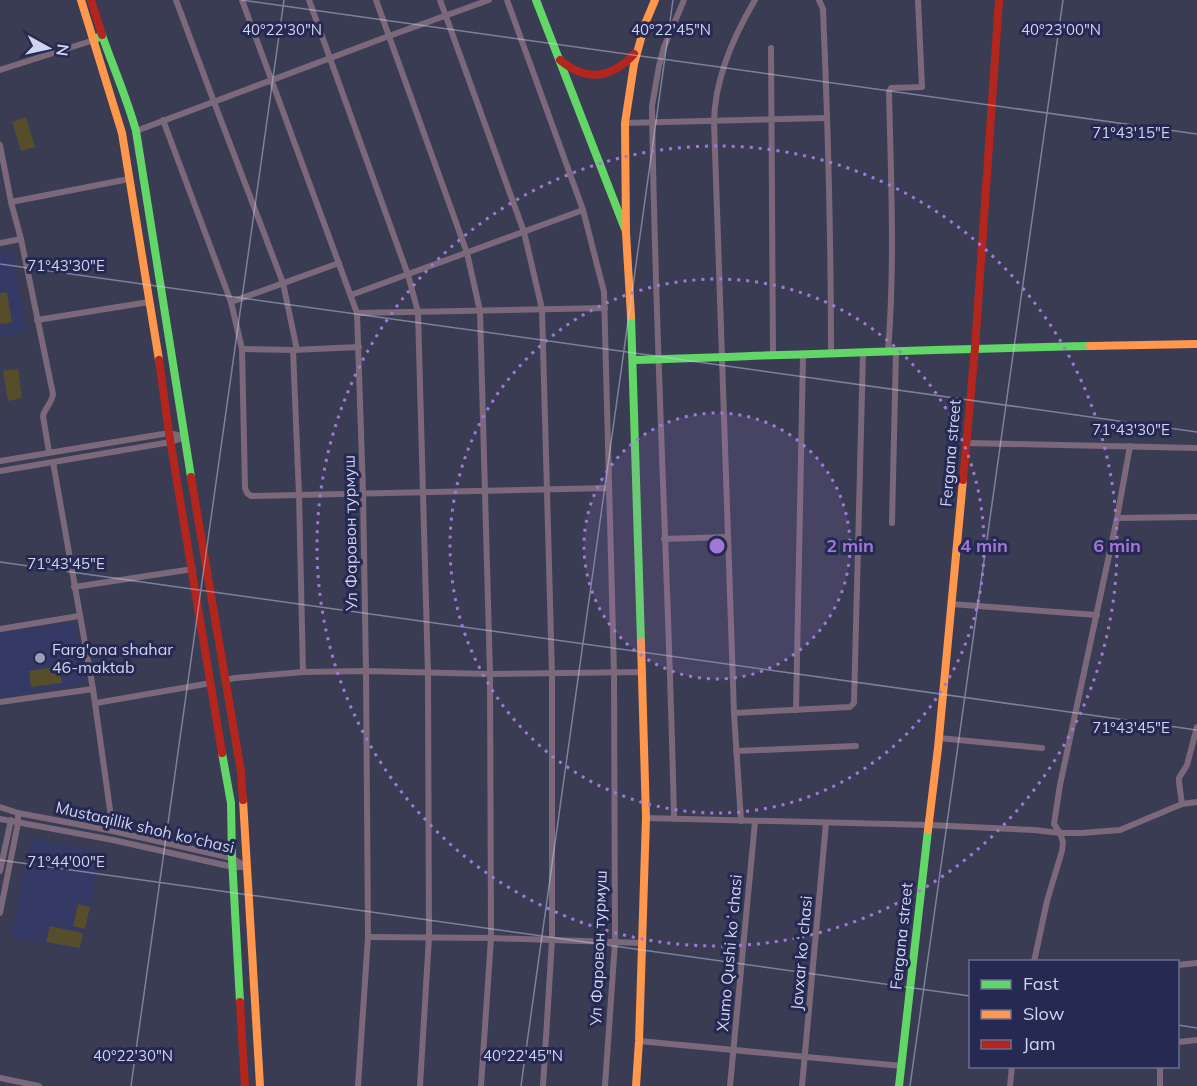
<svg xmlns="http://www.w3.org/2000/svg" width="1197" height="1086" font-family="Mulish,sans-serif">
	<rect width="100%" height="100%" fill="#3a3c54"/>
	<!-- built -->
	<g fill="#353966">
		<polygon points="12,250 26,332 0,336 0,252"/>
		<polygon points="74,622 85,684 0,698 0,633"/>
		<polygon points="31,838 101,852 81,951 11,937"/>
	</g>
	<!-- green -->
	<g fill="#564d2a">
		<polygon points="26,117 35,147 21,151 12,122"/>
		<polygon points="7,292 12,323 0,324 0,293"/>
		<polygon points="18,369 22,398 8,401 3,371"/>
		<polygon points="59,666 62,683 31,687 29,671"/>
		<polygon points="78,904 90,907 85,929 73,926"/>
		<polygon points="50,926 83,933 80,948 46,942"/>
	</g>
	<g fill="none" stroke-linecap="round" stroke-linejoin="round">
		<!-- street -->
		<g stroke="#7b687a" stroke-width="6">
			<polyline points="176,0 214,102 283,283 297,350"/>
			<polyline points="242,0 357,313 363,492 366,671 368,937 358,1086"/>
			<polyline points="309,0 408,275 418,312 428,674 429,937 420,1086"/>
			<polyline points="376,0 467,253 480,311 490,674 491,938 481,1086"/>
			<polyline points="440,0 524,232 542,309 552,674 552,940 543,1086"/>
			<polyline points="507,0 583,210 604,292 614,673 615,942 605,1086"/>
			<path d="M819 0 823 9C828 124 831 239 831 354"/>
			<polyline points="771,48 773,355"/>
			<polyline points="0,70 94,40"/>
			<polyline points="163,120 231,302 242,349 245,488 247,493 251,496 609,488"/>
			<polyline points="625,123 827,118"/>
			<polyline points="136,131 389,36 489,0"/>
			<polyline points="0,145 11,202 21,239"/>
			<polyline points="11,202 129,179"/>
			<path d="M0 243 21 239 53 394C52 403 45 408 43 416L49 452"/>
			<polyline points="351,295 583,210"/>
			<polyline points="231,302 339,263"/>
			<polyline points="357,313 605,308"/>
			<polyline points="37,320 149,302"/>
			<polyline points="242,349 293,350 359,347"/>
			<polyline points="293,350 299,495 303,672"/>
			<path d="M888 352C895 265 891 179 889 92L891 88 922 87 918 0"/>
			<polyline points="966,443 1197,448"/>
			<polyline points="0,461 169,433 185,437 171,442 0,471"/>
			<polyline points="53,462 93,689"/>
			<polyline points="1117,518 1197,517"/>
			<polyline points="892,523 896,351"/>
			<polyline points="664,539 727,537"/>
			<polyline points="74,587 193,569"/>
			<polyline points="951,604 1097,615"/>
			<polyline points="0,629 79,616"/>
			<polyline points="226,680 235,678 303,672 366,671 490,674 643,672"/>
			<polyline points="0,702 93,689 113,831"/>
			<polyline points="96,703 211,683"/>
			<polyline points="796,710 803,355"/>
			<polyline points="734,713 850,707 854,703 863,353"/>
			<polyline points="939,738 1042,748"/>
			<polyline points="736,751 856,746"/>
			<polyline points="1182,804 1179,782 1179,778 1187,765 1197,727"/>
			<polyline points="0,807 18,813 113,831 232,858 247,867"/>
			<polyline points="646,818 929,825 1034,830 1060,833 1081,833 1120,830 1182,804 1197,802"/>
			<polyline points="0,819 113,840 233,867 247,867"/>
			<path d="M674 819C669 582 655 344 652 106L659 66 664 47 684 0"/>
			<path d="M741 821 734 713 714 121C715 78 733 37 755 0"/>
			<polyline points="0,871 11,820"/>
			<polyline points="0,913 18,823 18,813"/>
			<polyline points="368,937 491,938 642,943"/>
			<polyline points="1034,962 1047,901 1062,851 1063,842 1060,833 1054,824 1060,785 1117,518 1130,446"/>
			<polyline points="1178,965 1197,963"/>
			<polyline points="639,1041 902,1066"/>
			<polyline points="1178,1042 1197,1040"/>
			<polyline points="0,1078 39,1086"/>
			<polyline points="730,1086 755,822"/>
			<polyline points="802,1086 826,823"/>
			<polyline points="1010,1086 1012,1066"/>
			<polyline points="1160,1086 1160,1066"/>
		</g>
		<!-- fast -->
		<g stroke="#63d668" stroke-width="8">
			<polyline points="536,0 625,229"/>
			<path d="M94 40 102 35C113 67 127 98 136 131L191 477"/>
			<polyline points="631,316 641,642"/>
			<path d="M633 360C785 355 937 349 1090 346"/>
			<polyline points="222,753 231,803 232,858 240,1002"/>
			<polyline points="899,1086 928,830"/>
		</g>
		<!-- slow -->
		<g stroke="#ff974d" stroke-width="8">
			<polyline points="81,0 122,133 159,360"/>
			<polyline points="631,316 626,233 625,123 634,64 645,24 655,0"/>
			<polyline points="1090,346 1197,344"/>
			<polyline points="243,800 260,1086"/>
			<polyline points="928,830 938,748 963,480"/>
			<polyline points="636,1086 639,1041 646,818 641,642"/>
		</g>
		<!-- jam -->
		<g stroke="#b3261e" stroke-width="8">
			<polyline points="91,0 102,35"/>
			<path d="M560 60C586 82 611 79 634 54"/>
			<polyline points="159,360 169,433 222,753"/>
			<polyline points="191,477 241,772 243,800"/>
			<polyline points="963,480 975,348 999,0"/>
			<polyline points="240,1002 245,1086"/>
		</g>
	</g>
	<!-- ticks -->
	<path fill="none" stroke="#cfd4ef" stroke-width="1.5" stroke-opacity="0.45" d="M241 0 1197 134M0 264 1197 432M0 562 1197 730M0 860 970 996M1178 1025 1197 1028M131 1086 284 0M521 1086 673 0M910 1086 1063 0"/>
	<!-- distance rings -->
	<circle cx="717" cy="546" r="133" fill="#a178d5" fill-opacity=".12"/>
	<g fill="none" stroke="#a178d5" stroke-width="3" stroke-dasharray="3 6">
		<circle cx="717" cy="546" r="133"/>
		<circle cx="717" cy="546" r="267"/>
		<circle cx="717" cy="546" r="400"/>
	</g>
	<!-- markers -->
	<circle fill="#9b9fb9" stroke="#262952" stroke-width="2" cx="40" cy="658" r="6"/>
	<g text-anchor="middle" stroke-width="6" stroke-linejoin="round" paint-order="stroke">
		<!-- street labels -->
		<g font-size="16" fill="#cfd4ef" stroke="#262952">
			<text transform="translate(950 453) rotate(-85)" y="6">Fergana street</text>
			<text transform="translate(350 533) rotate(-91)" y="6">Ул Фаровон турмуш</text>
			<text transform="translate(145 827) rotate(13)" y="6">Mustaqillik shoh ko'chasi</text>
			<text transform="translate(901 936) rotate(-84)" y="6">Fergana street</text>
			<text transform="translate(598 948) rotate(-88)" y="6">Ул Фаровон турмуш</text>
			<text transform="translate(729 953) rotate(-85)" y="6">Xumo Qushi koʻchasi</text>
			<text transform="translate(801 953) rotate(-85)" y="6">Javxar koʻchasi</text>
		</g>
		<!-- poi labels -->
		<g font-size="16" fill="#cfd4ef" stroke="#262952" text-anchor="start">
			<text x="52" y="655">Farg'ona shahar<tspan x="52" dy="18">46-maktab</tspan></text>
		</g>
	</g>
	<g font-size="15" text-anchor="middle" fill="#cfd4ef" stroke="#262952" stroke-width="6" stroke-linejoin="round" paint-order="stroke">
		<text x="282" y="35">40°22'30"N</text>
		<text x="671" y="35">40°22'45"N</text>
		<text x="1061" y="35">40°23'00"N</text>
		<text x="1131" y="138">71°43'15"E</text>
		<text x="66" y="271">71°43'30"E</text>
		<text x="1131" y="435">71°43'30"E</text>
		<text x="66" y="569">71°43'45"E</text>
		<text x="1131" y="733">71°43'45"E</text>
		<text x="66" y="867">71°44'00"E</text>
		<text x="133" y="1061">40°22'30"N</text>
		<text x="523" y="1061">40°22'45"N</text>
	</g>
	<circle cx="717" cy="546" r="9" fill="#a178d5" stroke="#262952" stroke-width="3"/>
	<g font-size="18" text-anchor="middle" font-weight="bold" fill="#a178d5" stroke="#262952" stroke-width="6" stroke-linejoin="round" paint-order="stroke">
		<text x="850" y="552">2 min</text>
		<text x="984" y="552">4 min</text>
		<text x="1117" y="552">6 min</text>
	</g>
	<!-- legend -->
	<rect x="969" y="960" width="210" height="108" fill="#262952" stroke="#6a6d91" stroke-width="1.5"/>
	<rect x="981" y="980" width="30" height="9" fill="#63d668" stroke="#6a6d91" stroke-width="1.5"/>
	<text x="1023" y="990" font-size="18" fill="#cfd4ef">Fast</text>
	<rect x="981" y="1010" width="30" height="9" fill="#ff974d" stroke="#6a6d91" stroke-width="1.5"/>
	<text x="1023" y="1020" font-size="18" fill="#cfd4ef">Slow</text>
	<rect x="981" y="1040" width="30" height="9" fill="#b3261e" stroke="#6a6d91" stroke-width="1.5"/>
	<text x="1023" y="1050" font-size="18" fill="#cfd4ef">Jam</text>
	<!-- north arrow -->
	<g transform="translate(48 48) rotate(98)" stroke="#262952" stroke-width="4.5" paint-order="stroke">
	<path d="M0-4.5L10 22L0 15L-10 22Z" fill="#cfd4ef"/>
	<text y="-9" font-size="16" font-weight="bold" text-anchor="middle" fill="#cfd4ef">N</text>
	</g>
</svg>
